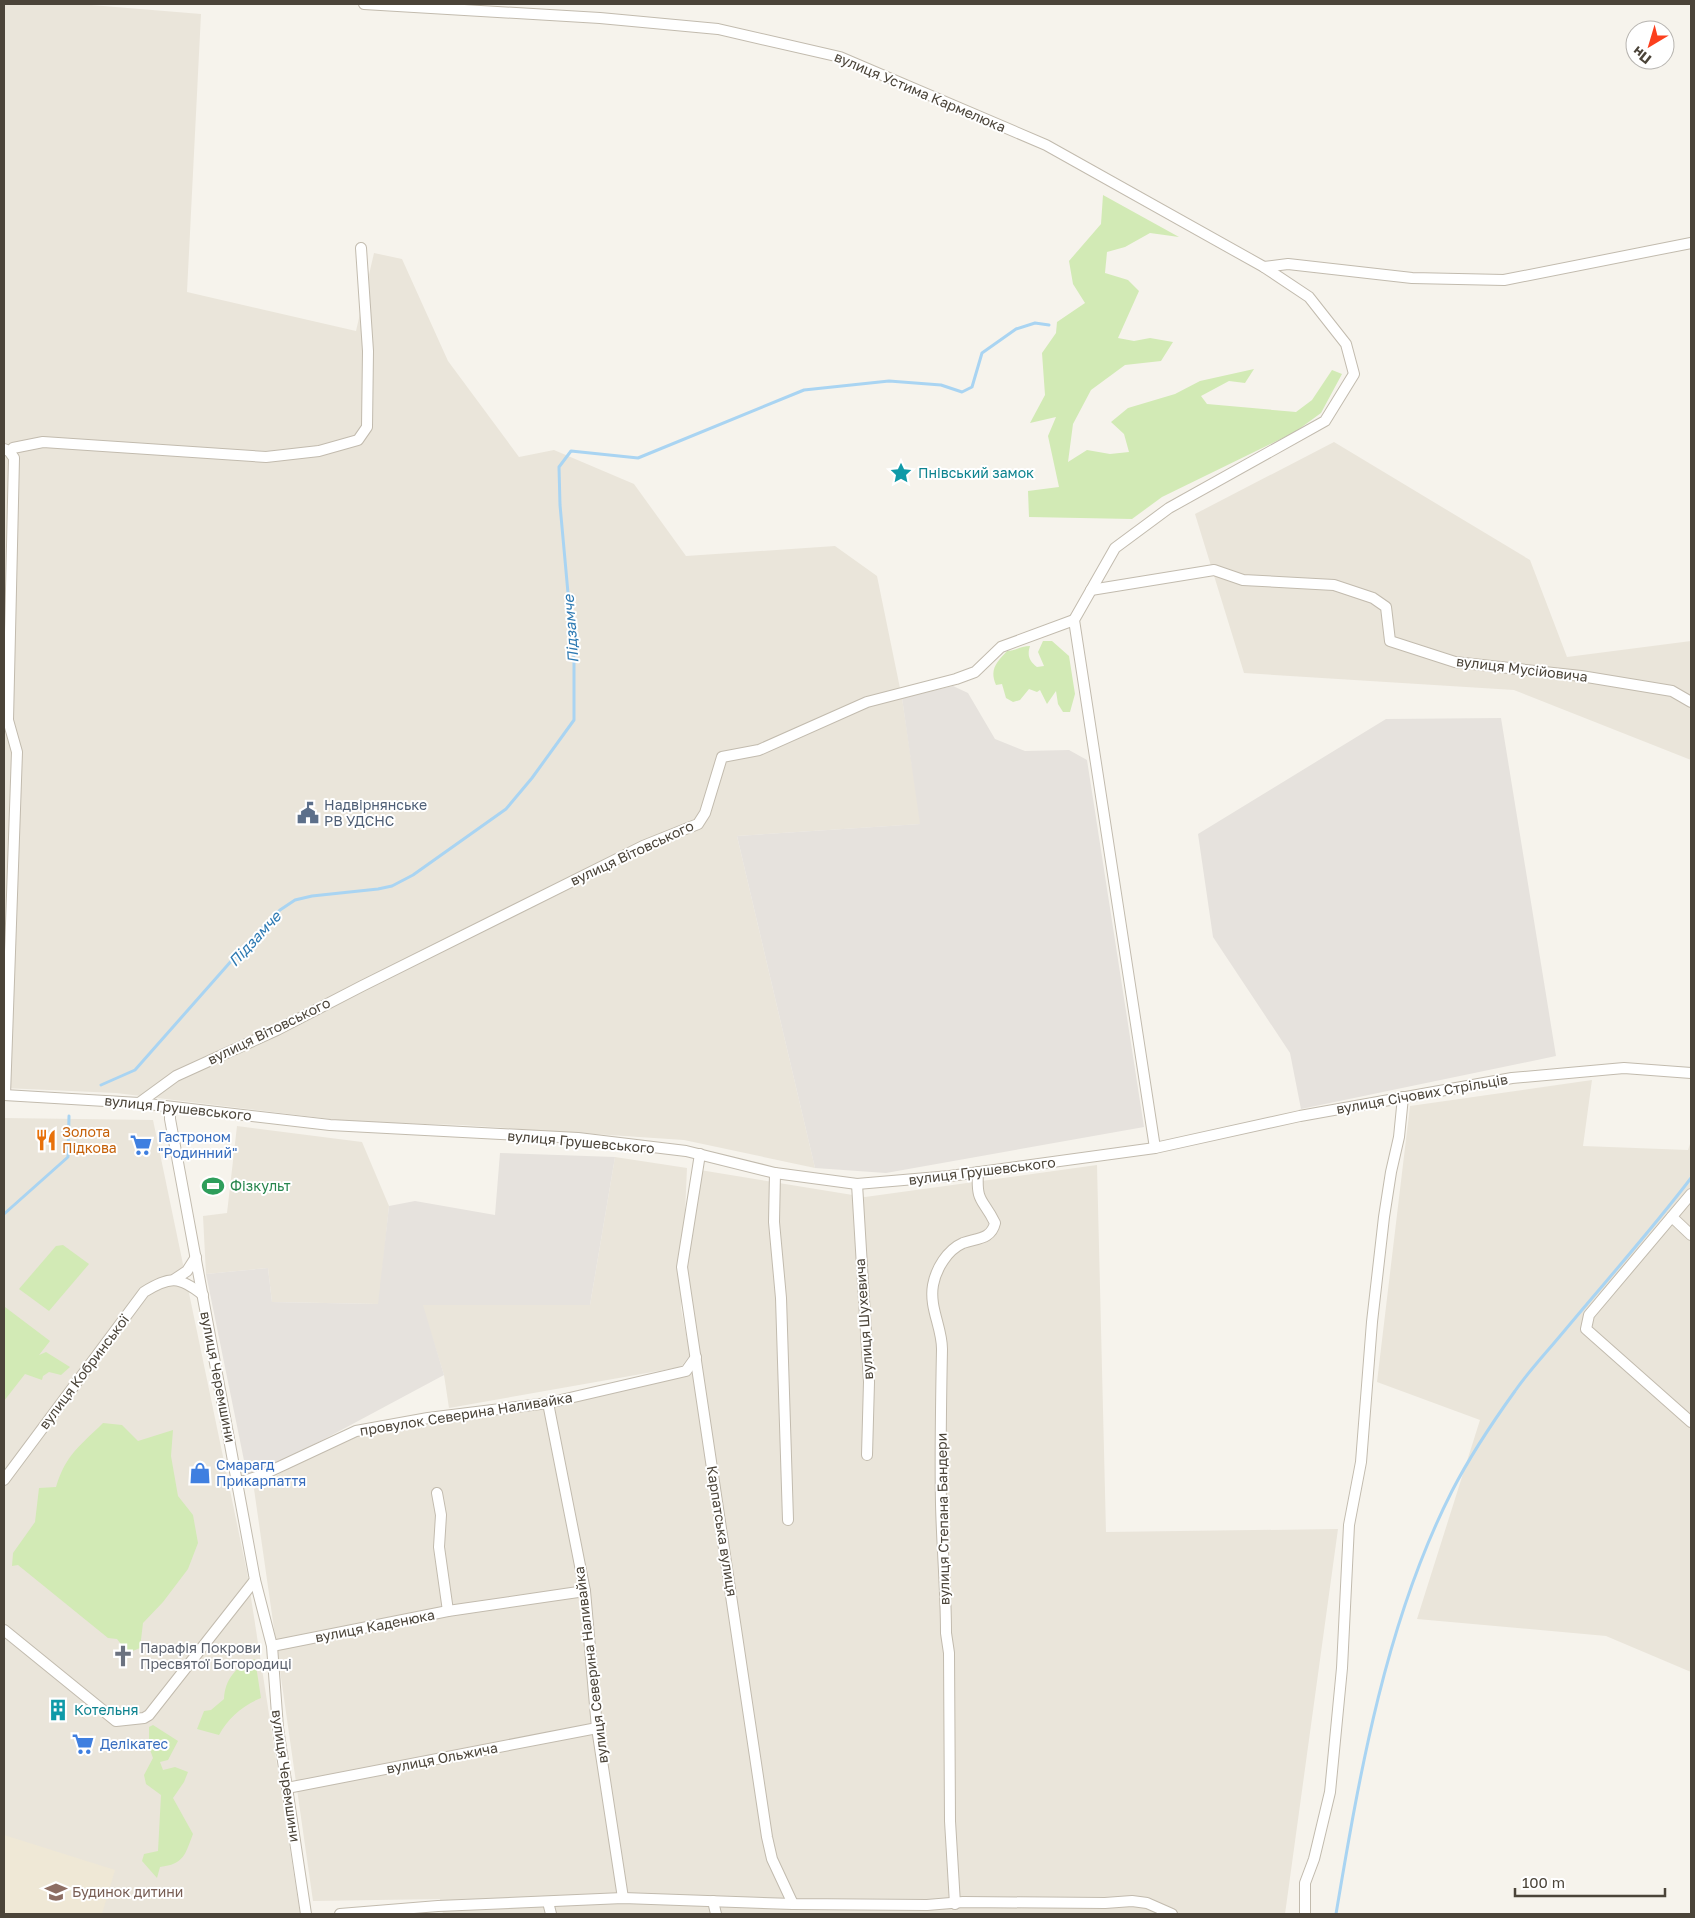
<svg xmlns="http://www.w3.org/2000/svg" width="1695" height="1918" font-family="'Golos Text',sans-serif">
	<rect width="100%" height="100%" fill="#f6f3ec"/>
	<!-- residential -->
	<g fill="#eae5da">
		<polygon points="4,4 79,4 201,14 187,292 356,331 374,253 402,259 448,361 519,457 554,450 634,484 686,556 835,546 877,576 902,698 921,824 737,836 815,1168 684,1140 461,1125 355,1122 116,1093 4,1088"/>
		<polygon points="1334,442 1530,560 1567,657 1691,641 1691,760 1514,690 1244,673 1195,514"/>
		<polygon points="1592,1080 1583,1146 1688,1150 1691,1141 1691,1672 1606,1636 1417,1619 1480,1420 1377,1382 1410,1106"/>
		<polygon points="4,1118 153,1120 247,1572 300,1914 4,1914"/>
		<polygon points="237,1126 362,1142 389,1206 379,1304 272,1302 268,1268 206,1274 203,1216 227,1213"/>
		<polygon points="615,1157 687,1168 683,1259 700,1170 865,1197 1097,1165 1106,1532 1338,1529 1285,1914 443,1914 440,1899 313,1901 254,1489 339,1438 696,1372 682,1272 681,1308 690,1355 681,1367 449,1408 444,1375 422,1305 590,1305"/>
	</g>
	<!-- industrial -->
	<g fill="#e6e2dd">
		<polygon points="953,686 968,693 995,739 1025,751 1069,750 1087,760 1144,1127 886,1173 815,1168 737,836 920,824 902,698"/>
		<polygon points="1501,718 1556,1056 1301,1109 1290,1053 1213,937 1198,834 1386,719"/>
		<polygon points="500,1153 615,1157 590,1305 423,1305 444,1375 248,1480 206,1274 268,1268 272,1302 378,1304 389,1206 415,1201 495,1215"/>
	</g>
	<!-- education -->
	<polygon fill="#efe8d6" points="4,1835 115,1870 102,1914 4,1914"/>
	<!-- green -->
	<g fill="#d2eab5">
		<polygon points="1103,195 1179,237 1150,233 1125,247 1107,252 1105,273 1128,280 1139,291 1118,338 1134,341 1150,338 1173,342 1161,361 1125,365 1091,390 1073,424 1068,462 1087,450 1110,454 1129,452 1124,434 1111,422 1128,408 1175,394 1200,381 1254,369 1245,383 1229,381 1201,396 1207,404 1296,412 1312,400 1332,370 1342,374 1321,413 1295,432 1162,497 1132,519 1029,517 1028,491 1059,487 1048,436 1056,417 1030,423 1045,395 1042,353 1056,333 1057,322 1085,303 1073,284 1069,261 1101,224"/>
		<path d="M1043 641H1052L1069 656 1075 694 1070 712H1063L1058 704 1056 691 1047 704 1040 690 1037 692 1029 689 1020 700 1013 702 1006 698 1002 684 996 685C989 669 997 662 1007 651 1015 651 1021 646 1030 646 1027 655 1029 661 1037 667L1044 666 1038 652Z"/>
		<polygon points="63,1245 89,1264 49,1311 19,1289 56,1246"/>
		<polygon points="5,1307 50,1341 39,1355 46,1352 70,1367 61,1375 49,1372 43,1376 42,1380 25,1374 4,1401"/>
		<path d="M103 1423 122 1425 138 1441 173 1430 171 1456 178 1496 193 1515 198 1543 188 1569 163 1602 143 1623 140 1648 128 1653 117 1639 108 1638 18 1565 12 1566 13 1553 35 1522 39 1488 56 1487C66 1454 80 1446 103 1423Z"/>
		<path d="M255 1659 261 1698C243 1705 228 1718 219 1735L197 1729 204 1711 211 1710 224 1699C225 1679 236 1666 255 1659Z"/>
		<path d="M153 1725 178 1741 168 1760 160 1762 163 1770 175 1767 188 1772 184 1782 173 1798 193 1834C185 1855 184 1864 160 1867L157 1878 142 1861 144 1854 158 1851 161 1795 146 1784 144 1775 153 1758 149 1747V1727Z"/>
	</g>
	<g fill="none" stroke-linecap="round" stroke-linejoin="round">
		<!-- stream -->
		<g stroke="#a9d4f2" stroke-width="3">
			<polyline points="101,1085 135,1070 233,959 280,910 295,900 312,896 378,889 392,886 413,875 506,809 532,778 574,720 574,659 560,505 559,467 571,451 638,458 804,390 889,381 941,385 962,392 972,387 982,353 1016,329 1035,323 1049,325"/>
			<polyline points="4,1214 68,1157 69,1116"/>
			<path d="M1336 1914C1360 1771 1386 1621 1452 1491 1470 1456 1492 1423 1515 1391 1528 1372 1545 1354 1560 1336 1604 1283 1650 1232 1691 1178"/>
		</g>
		<!-- minor casing -->
		<g stroke="#c2bbae" stroke-width="12">
			<g id="minor">
				<polyline points="364,4 600,18 718,29 840,57 1046,145 1264,267 1309,297 1346,344 1354,374 1325,421 1169,508 1115,548 1074,620 1155,1148"/>
				<polyline points="1264,267 1288,264 1412,278 1504,280 1691,243"/>
				<polyline points="13,448 43,442 266,457 319,451 358,440 367,427 368,351 361,248"/>
				<polyline points="4,449 9,451 14,458 8,720 17,752 5,1095"/>
				<polyline points="1091,590 1214,570 1243,580 1334,585 1373,598 1386,607 1390,641 1455,662 1581,676 1672,691 1691,702"/>
				<polyline points="4,1095 139,1103 330,1125 578,1138 686,1151 775,1173 857,1184 950,1176 1155,1148 1300,1116 1512,1078 1624,1068 1691,1073"/>
				<polyline points="139,1103 176,1076 277,1030 362,986 643,846 698,824 705,813 722,757 759,750 867,702 956,679 975,672 1001,647 1074,620"/>
				<polyline points="170,1107 170,1119 255,1580 272,1646 278,1728 306,1914"/>
				<polyline points="700,1154 682,1267 767,1837 772,1859 793,1904"/>
				<polyline points="775,1173 774,1222 781,1298 788,1520"/>
				<polyline points="857,1184 869,1382 867,1455"/>
				<polyline points="1691,1194 1589,1315 1586,1329 1691,1422"/>
				<polyline points="1672,1217 1691,1235"/>
				<polyline points="175,1279 187,1271 196,1257"/>
				<polyline points="548,1403 585,1591 597,1728 623,1898"/>
				<path d="M4 1480 144 1292C170 1276 179 1276 203 1295"/>
				<polyline points="238,1483 262,1475 356,1431 428,1418 548,1403 686,1371 696,1357"/>
				<polyline points="437,1493 441,1515 439,1547 448,1611"/>
				<polyline points="4,1630 116,1721 144,1718 149,1715 255,1580"/>
				<polyline points="272,1646 448,1611 585,1591"/>
				<polyline points="287,1788 597,1728"/>
				<polyline points="713,1901 716,1914"/>
				<polyline points="548,1902 551,1914"/>
				<path d="M955 1904 950 1821 949 1653 946 1633C946 1590 942 1547 941 1504 940 1452 941 1400 942 1349 942 1327 929 1308 933 1285 936 1269 947 1250 963 1243 976 1238 991 1240 995 1223 983 1198 976 1204 978 1172"/>
				<polyline points="340,1914 438,1906 623,1898 793,1904 927,1905 963,1902 1105,1903 1132,1901 1147,1903 1172,1914"/>
				<polyline points="1305,1914 1305,1883 1314,1859 1330,1792 1342,1668 1349,1525 1361,1462 1372,1322 1384,1217 1391,1172 1399,1137 1403,1097"/>
			</g>
		</g>
		<!-- minor -->
		<use href="#minor" stroke="#fff" stroke-width="10"/>
	</g>
	<!-- icons -->
	<defs>
		<g id="sight-bare" transform="scale(1.725)"><path d="M0-6L1.8-2.2L6-1.7L2.9 1.2L3.7 5.4L0 3.3L-3.7 5.4L-2.9 1.2L-6-1.7L-1.8-2.2Z" fill="#0f9aa8" stroke="#fff" stroke-width="2.5" paint-order="stroke"/></g>
		<g id="civic-bare" transform="scale(1.725)"><path d="M-.6-6.5H3V-4.5H.6V-3L4-1V1h2V6H-6V1h2V-1L-.6-3ZM-1.2 2.5V6h2.4V2.5Z" fill="#5c6f8a" stroke="#fff" stroke-width="2.5" paint-order="stroke"/></g>
		<g id="restaurant-bare" transform="scale(1.725)"><path d="M-5-6h1v4h1v-4h1v4h1v-4h1v5L-1.5 .5V6h-2V.5L-5-1ZM5-6V6H3V1.5H1.5Q1.5-4 5-6Z" fill="#e8710a" stroke="#fff" stroke-width="2.5" paint-order="stroke"/></g>
		<g id="supermarket-bare" transform="scale(1.725)"><path d="M-6-5.5h2.5l.6 2H6L4.5 2H-2.5L-4.4-4H-6ZM-1.5 3.2a1.3 1.3 0 1 0 .1 0ZM3 3.2a1.3 1.3 0 1 0 .1 0Z" fill="#3f7fe0" stroke="#fff" stroke-width="2.5" paint-order="stroke"/></g>
		<g id="stadium-bare" transform="scale(1.725)"><path d="M0-5a6.5 5 0 1 0 0 10a6.5 5 0 1 0 0-10ZM-3.5-1.8h7v3.6h-7Z" fill="#2e9e5b" stroke="#fff" stroke-width="2.5" paint-order="stroke"/></g>
		<g id="shop-bare" transform="scale(1.725)"><path d="M-5-2.5h2.3a2.7 3.5 0 0 1 5.4 0H5L5.5 6h-11ZM-1.5-2.5h3a1.5 2.3 0 0 0-3 0Z" fill="#3f7fe0" stroke="#fff" stroke-width="2.5" paint-order="stroke"/></g>
		<g id="church-bare" transform="scale(1.725)"><path d="M-1.2-6h2.4v3.5h3.3v2.4h-3.3V6h-2.4V-.1h-3.3v-2.4h3.3Z" fill="#6b7280" stroke="#fff" stroke-width="2.5" paint-order="stroke"/></g>
		<g id="building-bare" transform="scale(1.725)"><path d="M-4-6H4V6H1V3H-1V6H-4ZM-2.5-4.3h1.7v1.8h-1.7ZM.8-4.3h1.7v1.8H.8ZM-2.5-1h1.7V.8h-1.7ZM.8-1h1.7V.8H.8Z" fill="#0f9aa8" stroke="#fff" stroke-width="2.5" paint-order="stroke"/></g>
		<g id="school-bare" transform="scale(1.725)"><path d="M0-5L7-2L0 1L-7-2ZM-4 1L0 2.5L4 1V4Q0 6-4 4Z" fill="#8d6e63" stroke="#fff" stroke-width="2.5" paint-order="stroke"/></g>
	</defs>
	<g fill-rule="evenodd">
		<use href="#sight-bare" x="901" y="473"/>
		<use href="#civic-bare" x="308" y="813"/>
		<use href="#restaurant-bare" x="46" y="1140"/>
		<use href="#supermarket-bare" x="141" y="1145"/>
		<use href="#stadium-bare" x="213" y="1186"/>
		<use href="#shop-bare" x="200" y="1473"/>
		<use href="#church-bare" x="123" y="1656"/>
		<use href="#building-bare" x="58" y="1710"/>
		<use href="#supermarket-bare" x="83" y="1744"/>
		<use href="#school-bare" x="56" y="1892"/>
	</g>
	<g text-anchor="middle" stroke-width="4" stroke-linejoin="round" paint-order="stroke">
		<!-- street labels -->
		<g font-size="14" fill="#4b4439" stroke="#fff">
			<text transform="translate(920 92) rotate(23)" y="5">вулиця Устима Кармелюка</text>
			<text transform="translate(1522 669) rotate(7)" y="5">вулиця Мусійовича</text>
			<text transform="translate(632 853) rotate(-25)" y="5">вулиця Вітовського</text>
			<text transform="translate(269 1031) rotate(-26)" y="5">вулиця Вітовського</text>
			<text transform="translate(1422 1094) rotate(-10)" y="5">вулиця Січових Стрільців</text>
			<text transform="translate(178 1108) rotate(6)" y="5">вулиця Грушевського</text>
			<text transform="translate(581 1142) rotate(5)" y="5">вулиця Грушевського</text>
			<text transform="translate(982 1171) rotate(-7)" y="5">вулиця Грушевського</text>
			<text transform="translate(864 1319) rotate(-94)" y="5">вулиця Шухевича</text>
			<text transform="translate(84 1372) rotate(-53)" y="5">вулиця Кобринської</text>
			<text transform="translate(218 1377) rotate(79)" y="5">вулиця Черемшини</text>
			<text transform="translate(466 1414) rotate(-9)" y="5">провулок Северина Наливайка</text>
			<text transform="translate(943 1519) rotate(-91)" y="5">вулиця Степана Бандери</text>
			<text transform="translate(722 1531) rotate(81)" y="5">Карпатська вулиця</text>
			<text transform="translate(375 1626) rotate(-11)" y="5">вулиця Каденюка</text>
			<text transform="translate(591 1665) rotate(-97)" y="5">вулиця Северина Наливайка</text>
			<text transform="translate(442 1758) rotate(-11)" y="5">вулиця Ольжича</text>
			<text transform="translate(286 1776) rotate(82)" y="5">вулиця Черемшини</text>
		</g>
		<!-- culture labels -->
		<g font-size="14" fill="#0d838f" stroke="#fff" text-anchor="start">
			<text x="918" y="478">Пнівський замок</text>
			<text x="74" y="1715">Котельня</text>
		</g>
		<!-- service labels -->
		<g font-size="14" fill="#4e5e75" stroke="#fff" text-anchor="start">
			<text x="324" y="810">Надвірнянське<tspan x="324" dy="16">РВ УДСНС</tspan></text>
		</g>
		<!-- food labels -->
		<g font-size="14" fill="#c56008" stroke="#fff" text-anchor="start">
			<text x="62" y="1137">Золота<tspan x="62" dy="16">Підкова</tspan></text>
		</g>
		<!-- shop labels -->
		<g font-size="14" fill="#366cbe" stroke="#fff" text-anchor="start">
			<text x="158" y="1142">Гастроном<tspan x="158" dy="16">"Родинний"</tspan></text>
			<text x="216" y="1470">Смарагд<tspan x="216" dy="16">Прикарпаття</tspan></text>
			<text x="100" y="1749">Делікатес</text>
		</g>
		<!-- leisure labels -->
		<g font-size="14" fill="#27864d" stroke="#fff" text-anchor="start">
			<text x="230" y="1191">Фізкульт</text>
		</g>
		<!-- worship labels -->
		<g font-size="14" fill="#5b616d" stroke="#fff" text-anchor="start">
			<text x="140" y="1653">Парафія Покрови<tspan x="140" dy="16">Пресвятої Богородиці</tspan></text>
		</g>
		<!-- education labels -->
		<g font-size="14" fill="#785e54" stroke="#fff" text-anchor="start">
			<text x="72" y="1897">Будинок дитини</text>
		</g>
		<!-- water labels -->
		<g font-size="15" font-style="italic" fill="#2e7ab2" stroke="#fff">
			<text transform="translate(571 629) rotate(-94)" y="5">Підзамче</text>
			<text transform="translate(255 939) rotate(-47)" y="5">Підзамче</text>
		</g>
	</g>
	<!-- border -->
	<rect width="1695" height="1918" fill="none" stroke="#4b4439" stroke-width="10"/>
	<!-- north arrow -->
	<g transform="translate(1650 45) rotate(218)"><circle r="24" fill="#ffffff" stroke="#b7b4b0"/>
	<path d="M0-4L9 19L0 12L-9 19Z" fill="#fc3f1d"/>
	<text y="-8" font-size="14" font-weight="bold" text-anchor="middle" fill="#4b4439">Пн</text>
	</g>
	<!-- scale -->
	<path d="M1515 1888v8h150v-8" fill="none" stroke="#4b4439" stroke-width="2.5"/>
	<text x="1522" y="1888" font-size="15" fill="#4b4439" stroke="#ffffff" stroke-width="4" paint-order="stroke">100 m</text>
</svg>
